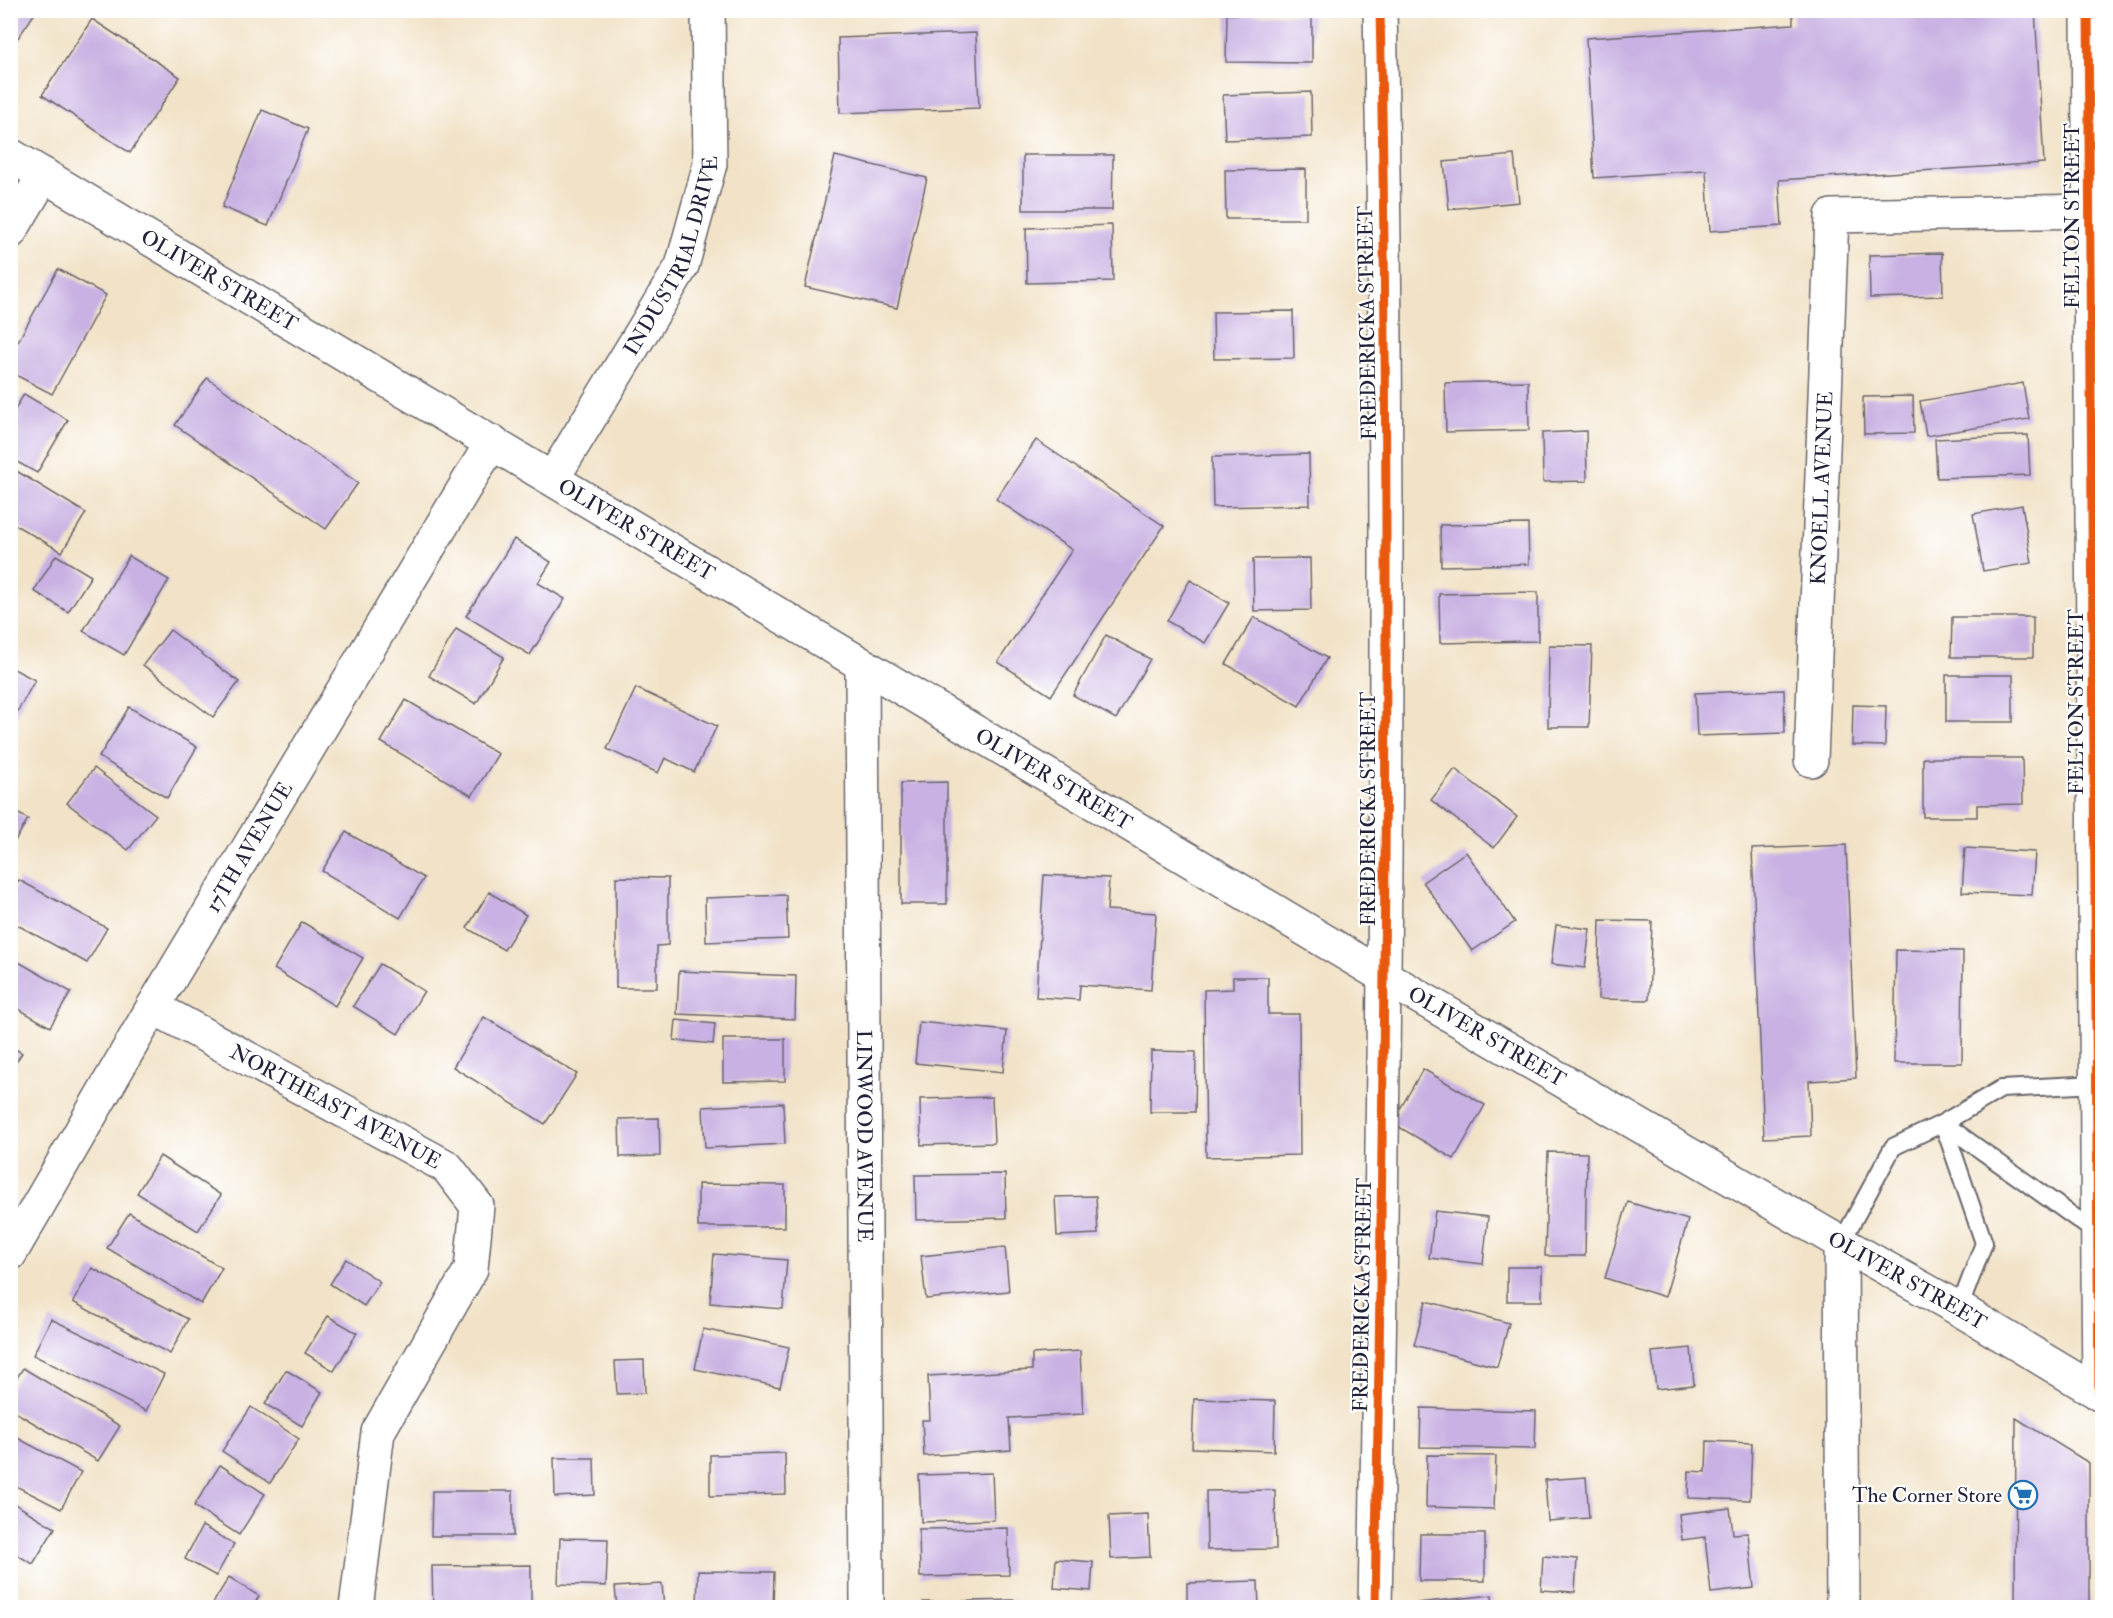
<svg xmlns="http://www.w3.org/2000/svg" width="2113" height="1618" font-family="'IM FELL Double Pica',serif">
	<rect width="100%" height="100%" fill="#fff"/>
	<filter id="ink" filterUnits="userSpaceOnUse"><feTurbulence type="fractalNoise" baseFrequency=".0167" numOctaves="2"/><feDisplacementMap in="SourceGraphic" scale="12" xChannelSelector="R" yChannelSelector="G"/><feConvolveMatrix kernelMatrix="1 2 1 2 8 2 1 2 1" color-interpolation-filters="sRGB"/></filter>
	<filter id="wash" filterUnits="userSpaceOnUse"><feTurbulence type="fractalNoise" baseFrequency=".008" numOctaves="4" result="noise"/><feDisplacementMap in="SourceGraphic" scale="24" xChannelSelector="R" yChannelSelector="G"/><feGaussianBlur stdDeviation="1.35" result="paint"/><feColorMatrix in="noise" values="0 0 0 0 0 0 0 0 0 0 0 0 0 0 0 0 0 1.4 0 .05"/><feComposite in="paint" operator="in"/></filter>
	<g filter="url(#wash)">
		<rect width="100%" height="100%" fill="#f2e3c8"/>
		<g id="blocks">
			<!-- building -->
			<g fill="#c9b2e3">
				<polygon points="10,10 37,10 18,38 10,33"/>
				<polygon points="1793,10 2035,10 2044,163 1779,180 1782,226 1710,231 1706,170 1594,178 1586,38 1793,24"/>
				<polygon points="1227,14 1312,15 1312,63 1226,62"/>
				<polygon points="92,19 180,77 130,153 42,95"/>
				<polygon points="976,33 979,108 840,113 838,38"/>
				<polygon points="1311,92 1312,137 1225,140 1223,95"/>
				<polygon points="262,110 308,129 268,226 222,207"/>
				<polygon points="1023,155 1113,155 1112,210 1023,210"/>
				<polygon points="1514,155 1519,202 1449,209 1444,162"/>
				<polygon points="835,156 927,178 897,308 805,287"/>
				<polygon points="1306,169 1306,219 1226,219 1225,170"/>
				<polygon points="1112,225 1113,281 1027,283 1026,228"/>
				<polygon points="1942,253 1943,296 1870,298 1869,255"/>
				<polygon points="58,269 106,295 52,394 10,372 10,356"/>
				<polygon points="1293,311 1294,358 1214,359 1213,312"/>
				<polygon points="207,378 358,483 326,529 175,425"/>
				<polygon points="1528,381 1529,430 1446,432 1445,383"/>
				<polygon points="2023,383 2029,419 1926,436 1920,401"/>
				<polygon points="24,394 68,420 37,473 10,458 10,418"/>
				<polygon points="1913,396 1914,433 1864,434 1863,397"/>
				<polygon points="1586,431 1587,481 1543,482 1542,433"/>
				<polygon points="2028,435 2030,475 1937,478 1935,439"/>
				<polygon points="1036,440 1164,526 1051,696 998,662 1072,550 996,499"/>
				<polygon points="1309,454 1310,505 1213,507 1212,457"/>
				<polygon points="10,467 86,513 62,552 10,522"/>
				<polygon points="2022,505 2032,563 1983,571 1973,514"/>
				<polygon points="1528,524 1529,564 1441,566 1440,525"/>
				<polygon points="514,539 551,562 538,583 565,599 530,655 466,616"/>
				<polygon points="56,555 91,576 68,612 34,591"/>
				<polygon points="129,556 169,580 124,655 83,631"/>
				<polygon points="1310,558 1311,610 1254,611 1253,559"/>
				<polygon points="1190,580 1229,603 1205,643 1167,621"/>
				<polygon points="1538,592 1538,641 1440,643 1439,594"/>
				<polygon points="1254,617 1327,658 1299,706 1226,664"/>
				<polygon points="1952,617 2033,617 2033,657 1951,657"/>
				<polygon points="456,629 504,657 476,704 429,676"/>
				<polygon points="170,630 239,682 213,717 143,665"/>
				<polygon points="1106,635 1150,659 1116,719 1073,695"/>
				<polygon points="1549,645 1592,646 1589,727 1548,727"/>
				<polygon points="10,667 35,680 14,718 10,716"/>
				<rect x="1946" y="675" width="67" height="47"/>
				<polygon points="636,688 717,726 694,772 665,758 658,773 607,749"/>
				<polygon points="1784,690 1785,733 1697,736 1695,693"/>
				<polygon points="406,700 498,754 472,796 381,742"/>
				<polygon points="1853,705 1886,706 1885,746 1852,745"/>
				<polygon points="129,707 197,747 167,798 99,757"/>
				<polygon points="1923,758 2022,758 2023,804 1977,805 1977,817 1923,817"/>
				<polygon points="94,768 156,815 128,850 67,803"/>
				<polygon points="1455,769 1517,817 1494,848 1431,800"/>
				<polygon points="947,782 947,904 901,904 901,783"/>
				<polygon points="10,809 28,819 12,846 10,845"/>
				<polygon points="346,832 424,878 400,918 322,871"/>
				<polygon points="1846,845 1856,1078 1809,1081 1811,1136 1764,1138 1752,849"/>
				<polygon points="1965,848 2035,852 2032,895 1962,892"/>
				<polygon points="1466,852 1515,922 1472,951 1423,882"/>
				<polygon points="1044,875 1109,878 1107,910 1156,913 1151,990 1080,985 1079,1000 1036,997"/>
				<polygon points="616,877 668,878 668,945 657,946 657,988 616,988"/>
				<polygon points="19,880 107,928 87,963 10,921 10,896"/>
				<polygon points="489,892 526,915 504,950 467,928"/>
				<polygon points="786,895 788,939 706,942 705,898"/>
				<polygon points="1600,920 1652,921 1649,1000 1598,999"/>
				<polygon points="302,922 363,958 335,1006 274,969"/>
				<polygon points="1556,925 1590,929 1585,968 1551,964"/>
				<polygon points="1896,950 1963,951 1962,1063 1894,1063"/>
				<polygon points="10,957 71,992 50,1027 10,1004"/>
				<polygon points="380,964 424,991 398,1034 353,1006"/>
				<polygon points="679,971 796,976 795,1019 677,1014"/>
				<polygon points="1233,977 1268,977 1268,1014 1299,1014 1300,1155 1206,1157 1204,990 1233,989"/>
				<polygon points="484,1017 577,1074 545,1124 453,1067"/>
				<polygon points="676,1020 715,1024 713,1044 674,1040"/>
				<polygon points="919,1022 1007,1031 1003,1072 915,1063"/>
				<polygon points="723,1039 785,1039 785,1081 723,1082"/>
				<polygon points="10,1046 22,1053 10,1071"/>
				<polygon points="1151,1051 1196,1052 1195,1112 1150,1112"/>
				<polygon points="1423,1069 1485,1105 1454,1159 1392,1123"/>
				<polygon points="992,1097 994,1143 921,1145 920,1099"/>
				<polygon points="783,1103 785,1144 705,1148 703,1107"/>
				<polygon points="659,1118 660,1156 620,1157 619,1119"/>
				<polygon points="1548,1152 1587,1153 1585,1256 1545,1256"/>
				<polygon points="160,1156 221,1195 198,1231 137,1193"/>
				<polygon points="1005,1174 1006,1218 916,1220 915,1175"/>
				<polygon points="698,1184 785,1185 785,1227 698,1227"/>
				<polygon points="1096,1196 1098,1234 1057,1236 1055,1197"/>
				<polygon points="1628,1202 1688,1220 1665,1297 1605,1278"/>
				<polygon points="1435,1211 1488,1217 1483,1264 1429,1258"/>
				<polygon points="129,1213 222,1268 201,1304 107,1248"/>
				<polygon points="1005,1247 1009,1291 926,1299 921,1256"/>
				<polygon points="714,1254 787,1260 783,1309 710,1303"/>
				<polygon points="346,1259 380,1282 364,1306 330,1284"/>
				<rect x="1507" y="1267" width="35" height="34"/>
				<polygon points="92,1268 188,1319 170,1354 73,1302"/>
				<polygon points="1426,1301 1509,1323 1497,1367 1414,1345"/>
				<polygon points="328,1316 357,1333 334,1371 305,1353"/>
				<polygon points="51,1319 164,1374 146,1411 33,1355"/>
				<polygon points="703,1329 789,1347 780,1387 695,1369"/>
				<polygon points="1691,1348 1694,1385 1656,1389 1652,1352"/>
				<polygon points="1080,1351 1083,1414 1009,1418 1011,1450 924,1456 922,1420 930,1420 928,1376 1032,1370 1032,1354"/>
				<polygon points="644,1360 645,1393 617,1394 615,1361"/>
				<polygon points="23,1368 120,1426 98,1461 10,1409 10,1389"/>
				<polygon points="286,1370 322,1392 302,1426 265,1404"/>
				<polygon points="1194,1399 1275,1401 1274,1451 1192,1448"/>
				<polygon points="251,1407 299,1439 270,1483 222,1451"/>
				<polygon points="1421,1408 1536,1411 1535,1449 1420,1447"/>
				<polygon points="2016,1418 2089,1463 2089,1608 2015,1608"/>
				<polygon points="10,1434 81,1472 61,1509 10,1483"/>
				<polygon points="1707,1441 1752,1443 1750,1500 1688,1498 1689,1471 1706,1472"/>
				<polygon points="785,1453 786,1494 710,1496 710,1455"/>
				<polygon points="1427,1455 1496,1456 1494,1509 1426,1507"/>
				<polygon points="554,1458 594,1458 595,1495 555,1497"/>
				<polygon points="220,1465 265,1494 239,1535 194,1506"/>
				<polygon points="992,1473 994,1520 921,1522 919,1475"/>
				<polygon points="1586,1477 1589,1518 1548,1521 1545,1480"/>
				<polygon points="1275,1490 1276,1549 1207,1550 1206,1491"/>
				<polygon points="432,1491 513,1491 513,1536 431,1536"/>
				<polygon points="10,1501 55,1528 33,1564 10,1551"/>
				<polygon points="1730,1508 1733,1534 1748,1533 1754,1588 1711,1593 1705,1537 1682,1540 1679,1514"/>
				<polygon points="1148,1514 1150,1557 1111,1559 1109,1516"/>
				<polygon points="202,1526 234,1544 216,1576 185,1559"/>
				<polygon points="1008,1528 1009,1575 920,1577 919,1529"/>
				<polygon points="1420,1534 1485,1534 1485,1581 1419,1581"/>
				<polygon points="560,1538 608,1539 606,1586 558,1584"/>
				<polygon points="1543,1556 1577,1559 1575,1592 1541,1590"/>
				<polygon points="1056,1559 1093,1562 1091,1591 1054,1588"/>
				<polygon points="531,1565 531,1608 433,1608 432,1566"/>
				<polygon points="698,1571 774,1572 773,1608 697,1608"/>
				<polygon points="229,1577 259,1596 252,1608 210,1608"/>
				<polygon points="1258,1581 1259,1608 1187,1608 1187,1583"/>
				<polygon points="662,1584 664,1608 617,1608 615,1587"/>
				<polygon points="1492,1595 1493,1608 1419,1608 1418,1603"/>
				<polygon points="1014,1600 1014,1608 923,1608 923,1602"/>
				<rect x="1624" y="1604" width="36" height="4"/>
			</g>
		</g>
	</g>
	<g filter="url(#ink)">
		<use href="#blocks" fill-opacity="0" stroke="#6b666c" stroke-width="1.5"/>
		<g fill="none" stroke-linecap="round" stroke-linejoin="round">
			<!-- service casing -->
			<g stroke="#6b666c" stroke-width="20">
				<g id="service">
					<polyline points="1841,1243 1893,1147 1943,1123 2098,1234"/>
					<polyline points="1959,1309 1984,1243 1943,1123 2001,1089 2097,1084"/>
				</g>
			</g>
			<!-- minor casing -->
			<g stroke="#6b666c" stroke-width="36">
				<g id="minor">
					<polyline points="2088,10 2099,1394"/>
					<polyline points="10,232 44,175"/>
					<path id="s1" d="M553 478 682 266 710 164 708 10"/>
					<path id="s2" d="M862 665 867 1608"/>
					<path id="s3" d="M1811 760 1832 216 2090 211"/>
					<path id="s4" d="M153 1007 447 1167 477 1206 471 1269 378 1432 356 1608"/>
					<polyline points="1841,1243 1843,1608"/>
					<path id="s5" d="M10 1254 153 1007 492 442"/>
					<path d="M1375 1608C1384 1075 1392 543 1380 10"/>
				</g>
			</g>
			<!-- secondary casing -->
			<g stroke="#6b666c" stroke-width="36">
				<g id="secondary">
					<path id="s6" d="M10 155 1385 977 1841 1243 1959 1309 2102 1395"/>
				</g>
			</g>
			<!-- service -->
			<use href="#service" stroke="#fff" stroke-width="16"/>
			<!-- minor -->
			<use href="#minor" stroke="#fff" stroke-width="33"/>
			<!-- secondary -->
			<use href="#secondary" stroke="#fff" stroke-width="33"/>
			<!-- cycleway casing -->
			<g stroke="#fff" stroke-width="13">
				<g id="cycleway">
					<polyline points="2088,10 2099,1394"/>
					<path d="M1375 1608C1384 1075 1392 543 1380 10"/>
				</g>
			</g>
			<!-- cycleway -->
			<use href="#cycleway" stroke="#e8590c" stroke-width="9"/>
		</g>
	</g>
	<!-- icons -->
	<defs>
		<g id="supermarket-ring" transform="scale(1.5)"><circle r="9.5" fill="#fff" stroke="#1f6fb2" stroke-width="1.5"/><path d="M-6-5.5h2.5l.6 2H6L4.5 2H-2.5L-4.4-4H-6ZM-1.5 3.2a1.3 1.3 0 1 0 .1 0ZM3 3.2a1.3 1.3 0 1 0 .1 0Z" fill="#1f6fb2"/></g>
	</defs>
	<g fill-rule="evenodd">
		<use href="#supermarket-ring" x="2023" y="1495"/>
	</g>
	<g text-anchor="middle" stroke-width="4.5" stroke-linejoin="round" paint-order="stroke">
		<!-- street labels -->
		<g font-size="21" fill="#22223b" stroke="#fff">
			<text transform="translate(2072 216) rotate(-90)" y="7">FELTON STREET</text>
			<text dy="7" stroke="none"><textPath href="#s1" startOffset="254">INDUSTRIAL DRIVE</textPath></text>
			<text dy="7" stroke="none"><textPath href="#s6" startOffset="244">OLIVER STREET</textPath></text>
			<text transform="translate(1367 323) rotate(-91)" y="7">FREDERICKA STREET</text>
			<text dy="7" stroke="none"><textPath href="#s3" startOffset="272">KNOELL AVENUE</textPath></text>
			<text dy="7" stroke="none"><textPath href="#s6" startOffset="730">OLIVER STREET</textPath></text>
			<text transform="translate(2076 702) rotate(-90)" y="7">FELTON STREET</text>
			<text dy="7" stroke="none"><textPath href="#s6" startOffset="1216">OLIVER STREET</textPath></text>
			<text transform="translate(1368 809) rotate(-90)" y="7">FREDERICKA STREET</text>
			<text dy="7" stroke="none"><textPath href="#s5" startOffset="472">17TH AVENUE</textPath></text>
			<text dy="7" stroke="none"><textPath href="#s6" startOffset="1720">OLIVER STREET</textPath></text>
			<text dy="7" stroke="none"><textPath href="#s4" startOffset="208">NORTHEAST AVENUE</textPath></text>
			<text dy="7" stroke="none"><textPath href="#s2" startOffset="471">LINWOOD AVENUE</textPath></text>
			<text dy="7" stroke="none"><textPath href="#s6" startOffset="2206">OLIVER STREET</textPath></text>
			<text transform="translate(1362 1295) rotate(-89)" y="7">FREDERICKA STREET</text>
		</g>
		<!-- poi labels -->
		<g font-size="21" fill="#22223b" stroke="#fff" text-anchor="end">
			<text x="2002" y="1502">The Corner Store</text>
		</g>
	</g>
	<!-- margin -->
	<rect width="2113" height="1618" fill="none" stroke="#fff" stroke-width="36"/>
</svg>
